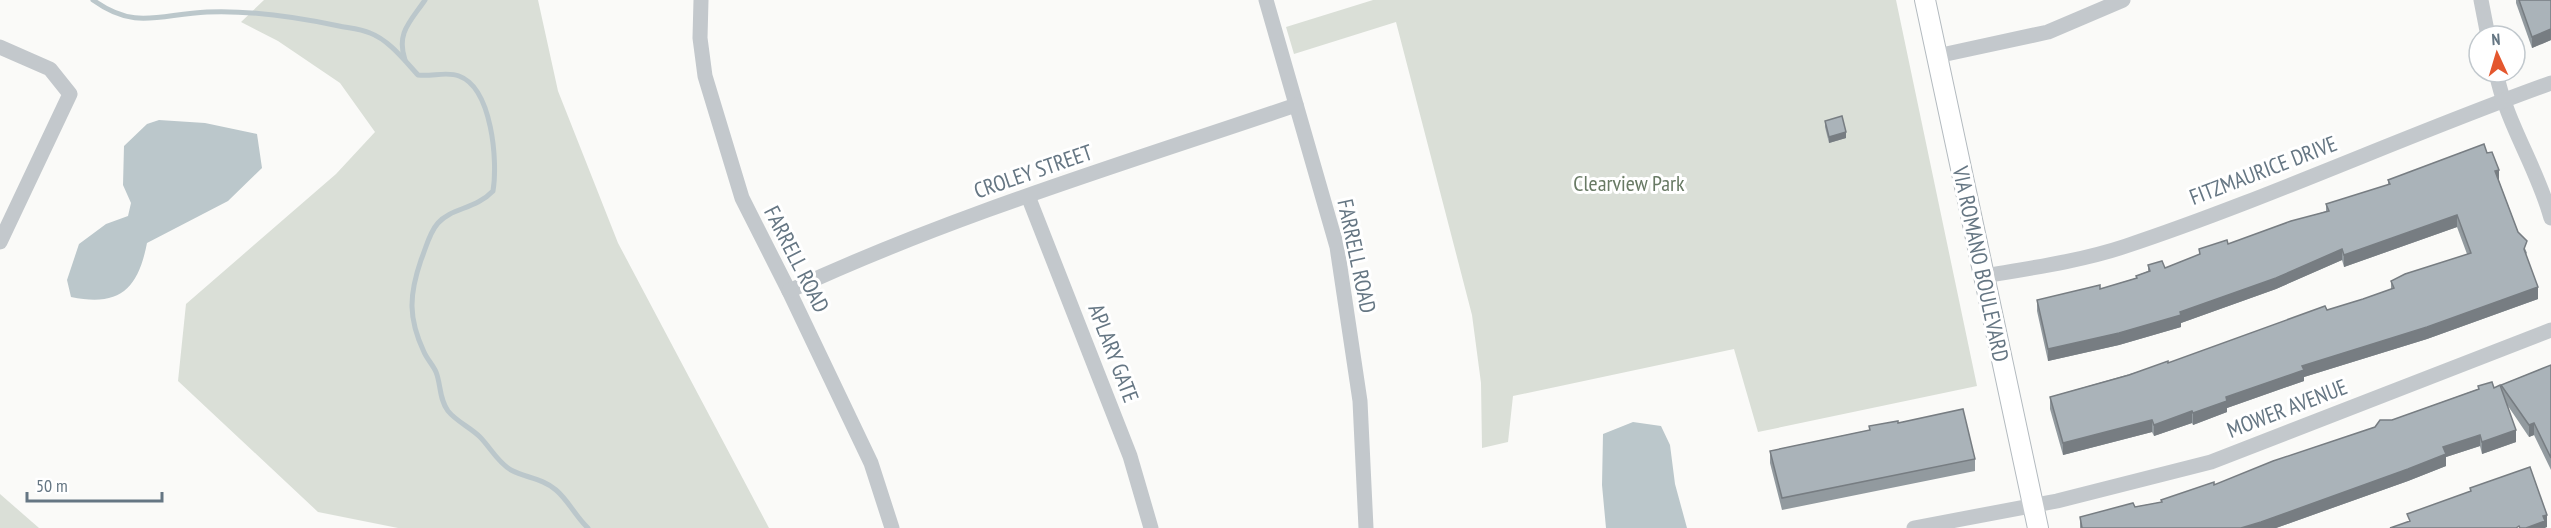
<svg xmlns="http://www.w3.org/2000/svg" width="2551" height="528" font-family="'PT Sans Narrow',sans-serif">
	<rect width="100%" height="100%" fill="#fafaf8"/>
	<!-- green -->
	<g fill="#dadfd7">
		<polygon points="264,0 538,0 558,91 618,243 769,528 398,528 318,512 178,381 186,304 336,174 375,132 340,83 278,41 241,22"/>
		<polygon points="1373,0 1896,0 1977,386 1758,432 1734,349 1513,396 1508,442 1482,448 1481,383 1472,315 1396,22 1294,54 1286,27"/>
		<polygon points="0,494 39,528 0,528"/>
	</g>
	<!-- water -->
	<g fill="#bbc7cb">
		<path d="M159 120 205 123 257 134 262 168 228 201 147 243C138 289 120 307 71 297L67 280 79 244 106 224 128 216 131 203 123 185 124 146 147 124Z"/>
		<polygon points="1633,422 1661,426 1670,445 1675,484 1687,528 1606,528 1602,485 1603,434"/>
	</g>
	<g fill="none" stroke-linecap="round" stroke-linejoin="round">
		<!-- stream -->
		<g stroke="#bbc7cb" stroke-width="5">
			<path d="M93 0C136 31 160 14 207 12 250 10 296 17 339 26 349 28 361 29 370 33 389 40 405 61 418 75 431 77 447 71 459 76 492 88 498 161 493 191 476 209 451 208 438 223 429 233 426 248 421 260 409 295 408 318 424 352 427 359 433 365 436 372 441 384 439 399 448 411 457 422 470 427 480 437 490 447 498 463 511 470 526 478 542 478 556 490 568 500 576 517 588 528"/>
			<path d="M405 60C396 33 410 22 425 0"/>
		</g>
		<!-- secondary casing -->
		<g stroke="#b3babf" stroke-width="22">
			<polyline id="secondary" points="1925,0 2038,528"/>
		</g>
		<!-- street -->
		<g stroke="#c3c8cc" stroke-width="15">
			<polyline points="701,0 700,38 705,76 742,198 789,291 871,463 892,528"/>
			<polyline points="1266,0 1337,247 1360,401 1366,528"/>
			<polyline points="2481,0 2488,36"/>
			<polyline points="0,47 50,69 70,94 0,242"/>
			<polyline points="1937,56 2048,32 2123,0"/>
			<path d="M2496 72C2506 123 2537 167 2551 218"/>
			<polyline points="1028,196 1130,456 1151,528"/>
			<path d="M1984 276C2031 268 2081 261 2126 246 2270 198 2408 134 2551 83"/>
			<path d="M789 291C952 215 1126 163 1296 105"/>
			<polyline points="1914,528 2057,501 2211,462 2551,330"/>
		</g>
		<!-- secondary -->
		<use href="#secondary" stroke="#fff" stroke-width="20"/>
	</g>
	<!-- wall -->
	<g fill="#929a9f">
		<polygon points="2516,0 2551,0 2551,40 2532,48 2516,3"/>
		<polygon points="1825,121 1846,138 1829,143 1825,127"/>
		<polygon points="2388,180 2499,181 2518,232 2527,253 2526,254 2538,299 2427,339 2304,377 2304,381 2227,408 2227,412 2193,425 2192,423 2154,436 2152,432 2063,455 2050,409 2050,397 2168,363 2327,310 2363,299 2391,289 2391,281 2467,254 2457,227 2344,267 2342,260 2276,289 2181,323 2181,327 2119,345 2048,361 2037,311 2037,300 2100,289 2136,278 2136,276 2148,271 2148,265 2165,268 2199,255 2199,249 2228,244 2326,211 2326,204 2388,185"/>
		<polygon points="2551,365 2551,470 2534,435 2529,437 2508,406 2516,442 2482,454 2480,446 2446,457 2446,466 2408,481 2276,528 2080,528 2080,517 2161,502 2161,500 2214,485 2375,427 2392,420 2478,389 2478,386 2501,388 2501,385"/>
		<polygon points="1898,423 1975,459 1975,471 1782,510 1770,463 1770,451 1869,430 1869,426"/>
	</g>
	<!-- shaded-wall -->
	<g fill="#777d82">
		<polygon points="2551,29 2551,40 2532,48 2532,37"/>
		<polygon points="1846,132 1846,138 1829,143 1829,137"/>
		<polygon points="2499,170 2499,182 2495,171"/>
		<polygon points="2457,215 2457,227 2344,267 2344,255"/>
		<polygon points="2342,249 2342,260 2276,289 2181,323 2181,327 2119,345 2048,361 2048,349 2180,312"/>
		<polygon points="2538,287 2538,299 2427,339 2304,377 2304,381 2227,408 2227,412 2193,425 2193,413 2226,397 2302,366"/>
		<polygon points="2192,411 2192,423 2154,436 2154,425"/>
		<polygon points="2152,420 2152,432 2063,455 2063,443"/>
		<polygon points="2534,423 2534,435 2529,437 2529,425"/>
		<polygon points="2516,430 2516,442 2482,454 2482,442"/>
		<polygon points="2480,435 2480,446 2446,457 2446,466 2408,481 2276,528 2241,528 2443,447"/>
		<polygon points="2547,515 2547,527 2545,528 2526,528 2543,516"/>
	</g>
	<!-- building -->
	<g fill="#aab3b9" stroke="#777d82" stroke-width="1.5">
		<polygon points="2519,0 2551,0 2551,29 2532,37"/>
		<polygon points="1842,116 1846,132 1829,137 1825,121"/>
		<polygon points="2484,144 2487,153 2492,152 2499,170 2495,171 2518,232 2527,241 2524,249 2538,287 2427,327 2302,366 2304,370 2226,397 2227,401 2193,413 2192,411 2154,425 2152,420 2063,443 2050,397 2129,375 2168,361 2168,363 2325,306 2327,310 2363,299 2394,288 2391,281 2405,274 2471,253 2457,215 2344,255 2342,249 2276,278 2180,312 2181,315 2119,333 2048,349 2037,300 2100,285 2100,289 2137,278 2136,276 2150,271 2148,265 2162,261 2165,268 2200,254 2199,249 2227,240 2228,244 2291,221 2329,211 2326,204 2390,184 2388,180"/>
		<polygon points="2551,365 2551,458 2534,423 2529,425 2501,385"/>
		<polygon points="2492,382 2494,388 2500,385 2516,430 2482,442 2480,435 2443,447 2446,454 2408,469 2261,522 2241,528 2082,528 2080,517 2133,503 2135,507 2162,502 2161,500 2214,482 2214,485 2273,461 2375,427 2380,420 2392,420 2479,389 2478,386"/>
		<polygon points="1963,409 1975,459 1782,498 1770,451 1870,430 1869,426 1898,421 1898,423"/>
		<polygon points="2530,467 2547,515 2543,516 2545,521 2526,528 2520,528 2519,526 2516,528 2390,528 2410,521 2407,514 2471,491 2470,488"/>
	</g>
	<g text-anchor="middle" stroke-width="6" stroke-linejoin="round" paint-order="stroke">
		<!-- street labels -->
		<g font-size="22" fill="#657683" stroke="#fff">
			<text transform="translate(2263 170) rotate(-21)" y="8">FITZMAURICE DRIVE</text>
			<text transform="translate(1033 171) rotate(-19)" y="8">CROLEY STREET</text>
			<text transform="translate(1357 256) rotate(78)" y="8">FARRELL ROAD</text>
			<text transform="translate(797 259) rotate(63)" y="8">FARRELL ROAD</text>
			<text transform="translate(1981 264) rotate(78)" y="8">VIA ROMANO BOULEVARD</text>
			<text transform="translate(1114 353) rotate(69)" y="8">APLARY GATE</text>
			<text transform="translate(2287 408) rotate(-21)" y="8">MOWER AVENUE</text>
		</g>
		<!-- park labels -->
		<g font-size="22" fill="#687a64" stroke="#fff">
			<text x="1629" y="191">Clearview Park</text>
		</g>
	</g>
	<!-- north arrow -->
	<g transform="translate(2497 54) rotate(356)"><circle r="28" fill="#ffffff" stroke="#c1c8cd" stroke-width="1.5"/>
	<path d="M0-4.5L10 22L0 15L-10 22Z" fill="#e4572e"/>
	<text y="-9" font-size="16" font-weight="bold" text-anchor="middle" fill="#657683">N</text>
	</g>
	<!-- scale -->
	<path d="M27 492v9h135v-9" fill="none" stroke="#657683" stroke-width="3"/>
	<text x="36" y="492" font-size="18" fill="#657683" stroke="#ffffff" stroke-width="4.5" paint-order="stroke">50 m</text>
</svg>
